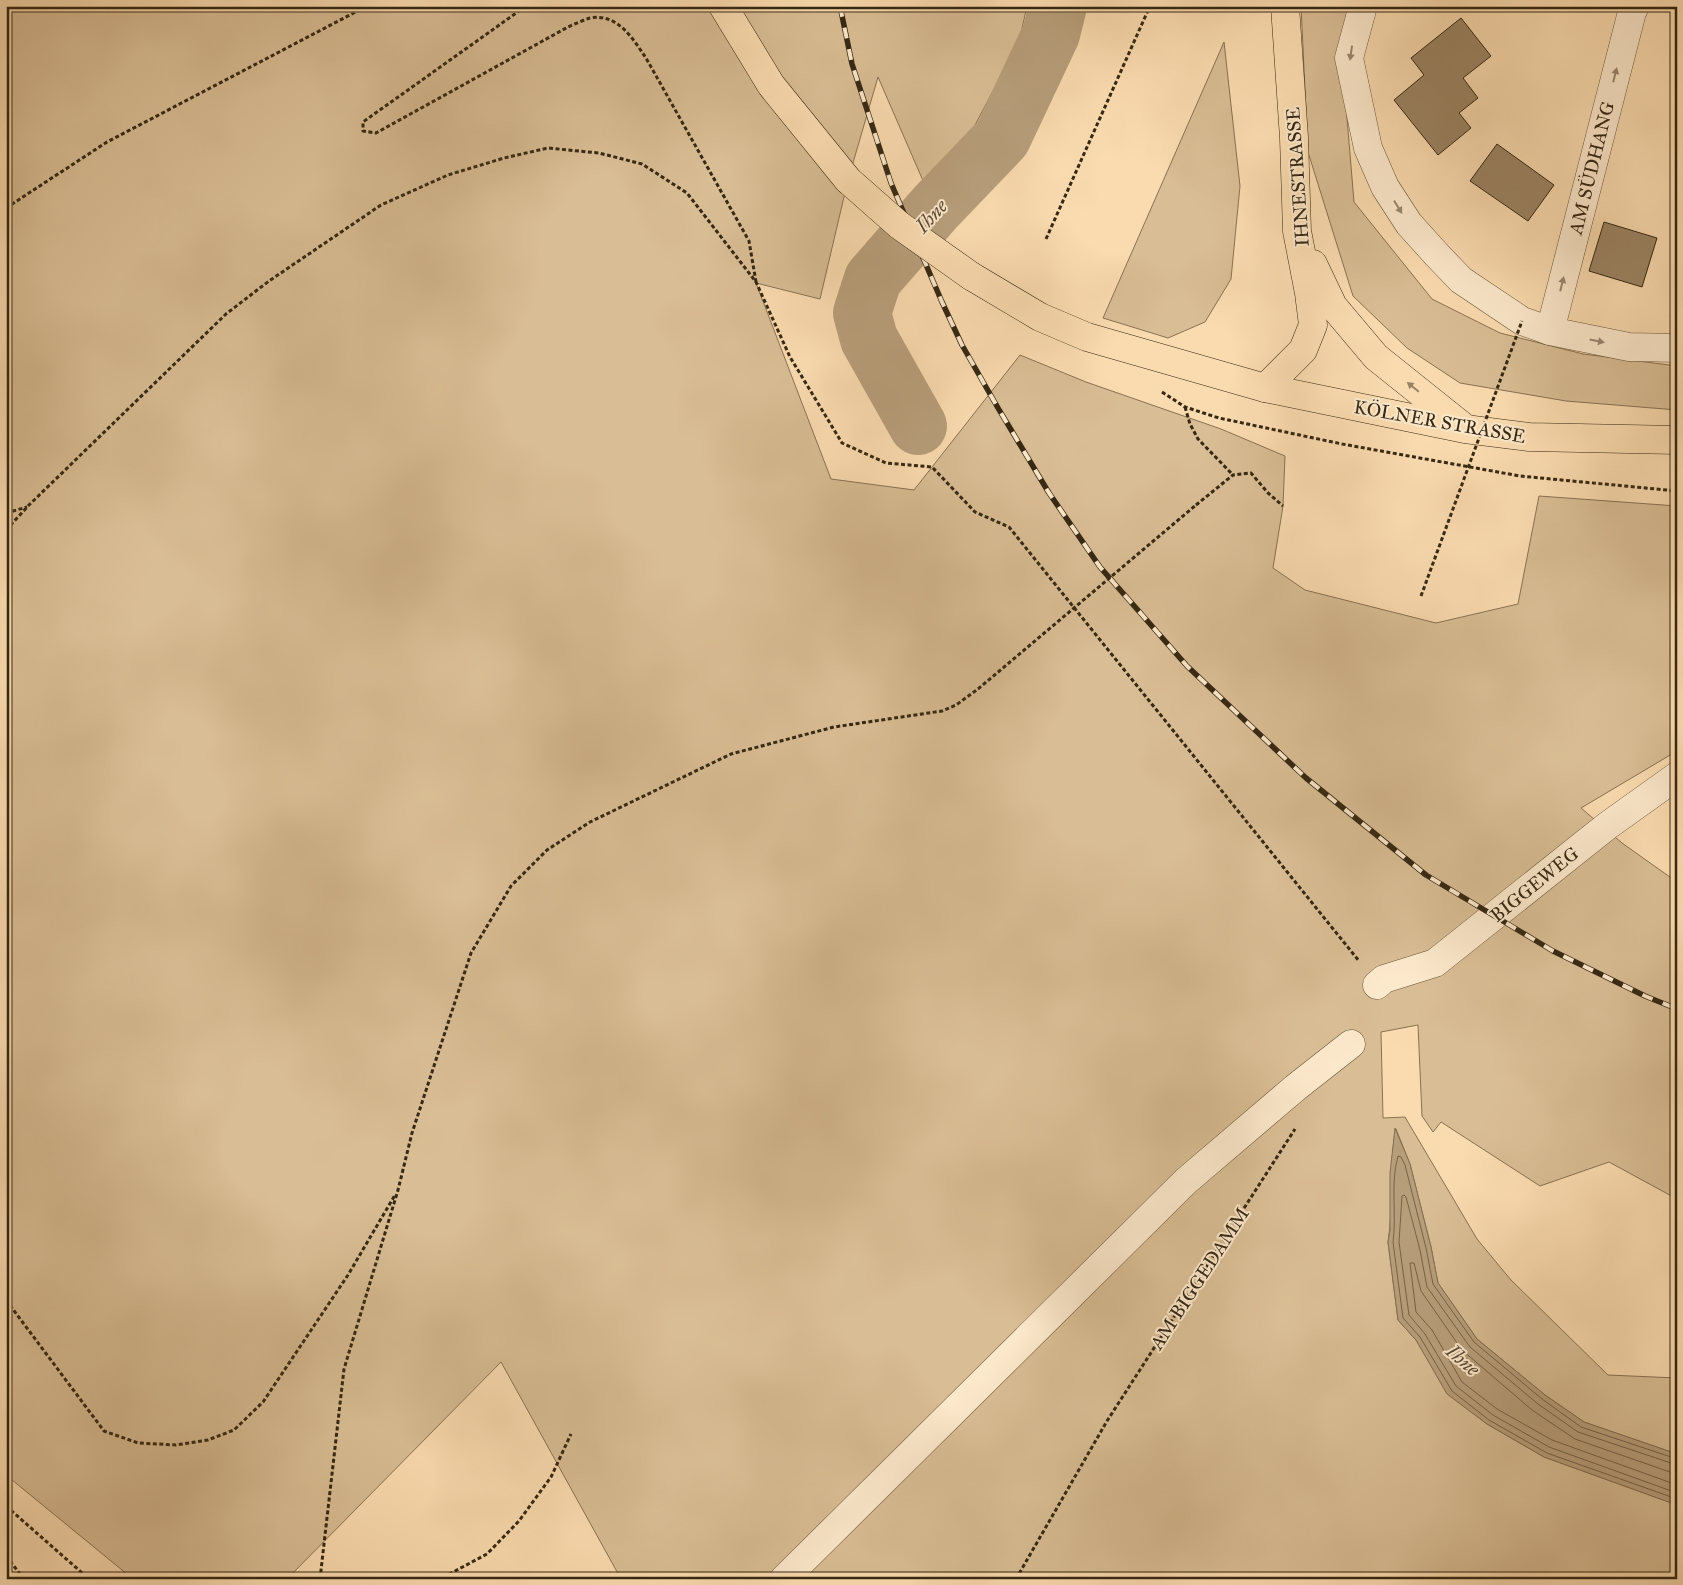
<svg xmlns="http://www.w3.org/2000/svg" width="1683" height="1585" font-family="'IM FELL Great Primer',serif">
	<rect width="100%" height="100%" fill="#fadbaf"/>
	<filter id="stains"><feTurbulence type="fractalNoise" baseFrequency=".004" numOctaves="4"/><feColorMatrix values="0 0 0 0 .2 0 0 0 0 .09 0 0 0 0 .02 0 0 0 .5 -.17"/></filter>
	<radialGradient id="worn" r=".72"><stop offset=".6" stop-color="#630" stop-opacity="0"/><stop offset="1" stop-color="#630" stop-opacity=".3"/></radialGradient>
	<!-- green -->
	<g fill="#d9bd94" stroke="#887254">
		<path d="M6 6H1027L1019 42 957 159 924 183 878 77 848 180 820 299 756 283 831 479 914 490 1020 355 1086 382 1221 429 1285 456 1283 506 1273 568 1305 590 1436 623 1518 604 1539 496 1677 506V751L1581 808 1622 843 1677 882V1199L1609 1162 1540 1186 1441 1122 1433 1132 1422 1116 1418 1025 1381 1032 1383 1118 1405 1117 1477 1239 1511 1280 1608 1375 1677 1378V1454L1584 1422 1545 1395 1477 1339 1438 1283 1431 1247 1410 1164 1396 1129C1388 1167 1394 1205 1388 1242L1398 1320 1416 1340 1448 1394 1487 1424 1544 1457 1677 1505V1579H621L501 1362 287 1579H133L6 1475Z"/>
		<polygon points="1301,6 1353,6 1342,58 1354,202 1432,299 1500,333 1583,354 1677,366 1677,410 1566,401 1460,383 1407,348 1353,296 1308,152"/>
		<polygon points="1224,42 1240,186 1231,279 1205,322 1168,338 1103,318"/>
	</g>
	<!-- water -->
	<polygon fill="#b79e7a" stroke="#836f51" points="1395,1128 1410,1164 1431,1247 1438,1283 1477,1339 1545,1395 1584,1422 1677,1454 1677,1505 1544,1457 1487,1424 1447,1394 1416,1340 1398,1320 1388,1242 1390,1230 1390,1173"/>
	<g fill="none" stroke-linecap="round" stroke-linejoin="round">
		<!-- shore -->
		<g stroke="#766346" stroke-width="1">
			<path d="M1677 1459 1581 1427 1542 1399 1474 1342 1433 1284 1426 1248 1405 1165 1401 1157 1398 1156C1390 1184 1397 1214 1393 1242L1403 1318 1420 1337 1452 1391 1489 1420 1547 1453 1677 1499"/>
			<polyline points="1677,1465 1578,1432 1538,1404 1470,1347 1427,1287 1420,1250 1406,1197 1404,1195 1402,1196 1399,1242 1409,1315 1425,1334 1456,1386 1493,1415 1549,1447 1677,1493"/>
			<polyline points="1677,1472 1670,1472 1575,1439 1532,1410 1462,1350 1421,1291 1414,1263 1410,1263 1416,1312 1432,1330 1462,1382 1497,1409 1552,1440 1677,1485"/>
		</g>
		<!-- river -->
		<polyline stroke="#b79e7a" stroke-width="58" points="918,426 869,339 862,313 873,279 935,208 1002,138 1051,34 1058,6"/>
	</g>
	<!-- building -->
	<g fill="#9c8564" stroke="#362813">
		<polygon points="1461,18 1491,56 1463,78 1478,98 1459,113 1471,128 1438,155 1394,100 1424,75 1411,58"/>
		<polygon points="1497,144 1554,185 1528,221 1470,181"/>
		<polygon points="1604,222 1657,238 1642,287 1589,271"/>
	</g>
	<g fill="none" stroke-linecap="round" stroke-linejoin="round">
		<!-- minor casing -->
		<g stroke="#67553a" stroke-width="29">
			<g id="minor">
				<polyline points="1363,6 1349,58 1368,148 1385,187 1409,224 1437,255 1461,280 1522,321 1550,331 1629,347 1677,348"/>
				<polyline points="1550,331 1632,12 1635,6"/>
				<polyline points="1377,985 1384,979 1435,963 1607,826 1677,776"/>
				<polyline points="784,1579 1186,1181 1295,1088 1351,1044"/>
			</g>
		</g>
		<!-- major casing -->
		<g stroke="#362813" stroke-width="29">
			<g id="major">
				<polyline points="723,6 771,85 848,180"/>
				<polyline points="1313,264 1333,306 1376,357 1461,425"/>
				<polyline points="971,276 1040,317 1087,337 1265,388 1465,429 1529,437 1677,440"/>
				<polyline points="1265,388 1303,350 1313,325 1309,293 1297,231 1294,138 1285,6"/>
			</g>
		</g>
		<!-- path -->
		<g stroke="#362813" stroke-width="3" stroke-dasharray="4 2.5" stroke-linecap="butt">
			<path d="M526 6 363 122V131L376 133 568 27C575 24 583 20 590 18 618 13 633 39 646 58L749 241 756 282"/>
			<polyline points="6,208 107,142 367,6"/>
			<polyline points="1046,239 1150,6"/>
			<polyline points="1162,392 1185,407 1219,418 1342,444 1520,476 1677,491"/>
			<polyline points="1185,407 1190,424 1198,439 1233,475"/>
			<polyline points="1196,505 1233,475 1251,473 1268,493 1283,506"/>
			<polyline points="6,513 27,507"/>
			<polyline points="6,530 29,505 226,314 269,281 381,205 448,175 504,158 548,148 599,153 642,164 687,193 756,282 790,357 842,443 886,463 932,467 975,512 1009,527 1359,961"/>
			<polyline points="6,1300 104,1431 138,1443 176,1445 208,1440 234,1430 263,1402 348,1275 395,1195"/>
			<polyline points="6,1506 89,1579"/>
			<polyline points="6,1556 24,1579"/>
			<polyline points="320,1579 344,1369 398,1190 412,1133 471,953 511,886 547,850 590,822 731,754 834,727 942,711 956,705 978,689"/>
			<polyline points="437,1579 442,1578 487,1554 519,1521 551,1477 571,1434"/>
			<polyline points="1016,1579 1107,1421 1295,1129"/>
		</g>
		<!-- minor -->
		<use href="#minor" stroke="#fce8cb" stroke-width="28"/>
		<!-- major -->
		<use href="#major" stroke="#fadbaf" stroke-width="28"/>
		<!-- rail casing -->
		<g stroke="#362813" stroke-width="5.5">
			<polyline id="rail" points="840,6 852,64 891,183 942,302 962,345 998,408 1049,493 1100,567 1187,666 1306,778 1426,875 1553,951 1645,996 1677,1009"/>
		</g>
		<!-- rail -->
		<use href="#rail" stroke="#fce8cb" stroke-width="4" stroke-dasharray="11" stroke-linecap="butt"/>
		<!-- major-bridge casing -->
		<g stroke="#362813" stroke-width="29" stroke-linecap="butt">
			<polyline id="major-bridge" points="848,180 899,225 971,276"/>
		</g>
		<!-- path-bridge -->
		<g stroke="#362813" stroke-width="3" stroke-dasharray="4 2.5" stroke-linecap="butt">
			<polyline points="1421,596 1522,321"/>
			<polyline points="978,689 1196,505"/>
		</g>
		<!-- major-bridge -->
		<use href="#major-bridge" stroke="#fadbaf" stroke-width="28"/>
	</g>
	<!-- one-way arrows -->
	<defs><path id="oneway-solid" d="M-6-.8H1V-3.2L6.5 0L1 3.2V.8H-6Z" transform="scale(1.25)"/></defs>
	<g fill="#99886f">
		<use href="#oneway-solid" transform="translate(1351 53) rotate(98)"/>
		<use href="#oneway-solid" transform="translate(1615 75) rotate(-76)"/>
		<use href="#oneway-solid" transform="translate(1398 207) rotate(58)"/>
		<use href="#oneway-solid" transform="translate(1562 284) rotate(-76)"/>
		<use href="#oneway-solid" transform="translate(1597 341) rotate(11)"/>
	</g>
	<use fill="#988261" href="#oneway-solid" transform="translate(1413 387) rotate(-141)"/>
	<g text-anchor="middle" stroke-width="4" stroke-linejoin="round" paint-order="stroke">
		<!-- street labels -->
		<g font-size="19" fill="#362813" stroke="#fce8cb">
			<text transform="translate(1591 168) rotate(-76)" y="7">AM SÜDHANG</text>
			<text transform="translate(1297 177) rotate(-94)" y="7">IHNESTRASSE</text>
			<text transform="translate(1440 421) rotate(10)" y="7">KÖLNER STRASSE</text>
			<text transform="translate(1534 884) rotate(-39)" y="7">BIGGEWEG</text>
			<text transform="translate(1199 1278) rotate(-57)" y="7">AM BIGGEDAMM</text>
		</g>
		<!-- water labels -->
		<g font-size="20" font-style="italic" fill="#5d4b32" stroke="#fce8cb">
			<text transform="translate(931 216) rotate(-48)" y="7">Ihne</text>
			<text transform="translate(1463 1360) rotate(41)" y="7">Ihne</text>
		</g>
	</g>
	<!-- margin -->
	<rect width="1683" height="1585" fill="none" stroke="#fadbaf" stroke-width="25"/>
	<rect x="8" y="8" width="1668" height="1570" fill="none" stroke="#362813" stroke-width="2.5"/>
	<rect x="12" y="12" width="1658" height="1560" fill="none" stroke="#362813"/>
	<rect width="100%" height="100%" filter="url(#stains)"/>
	<rect width="100%" height="100%" fill="url(#worn)"/>
</svg>
